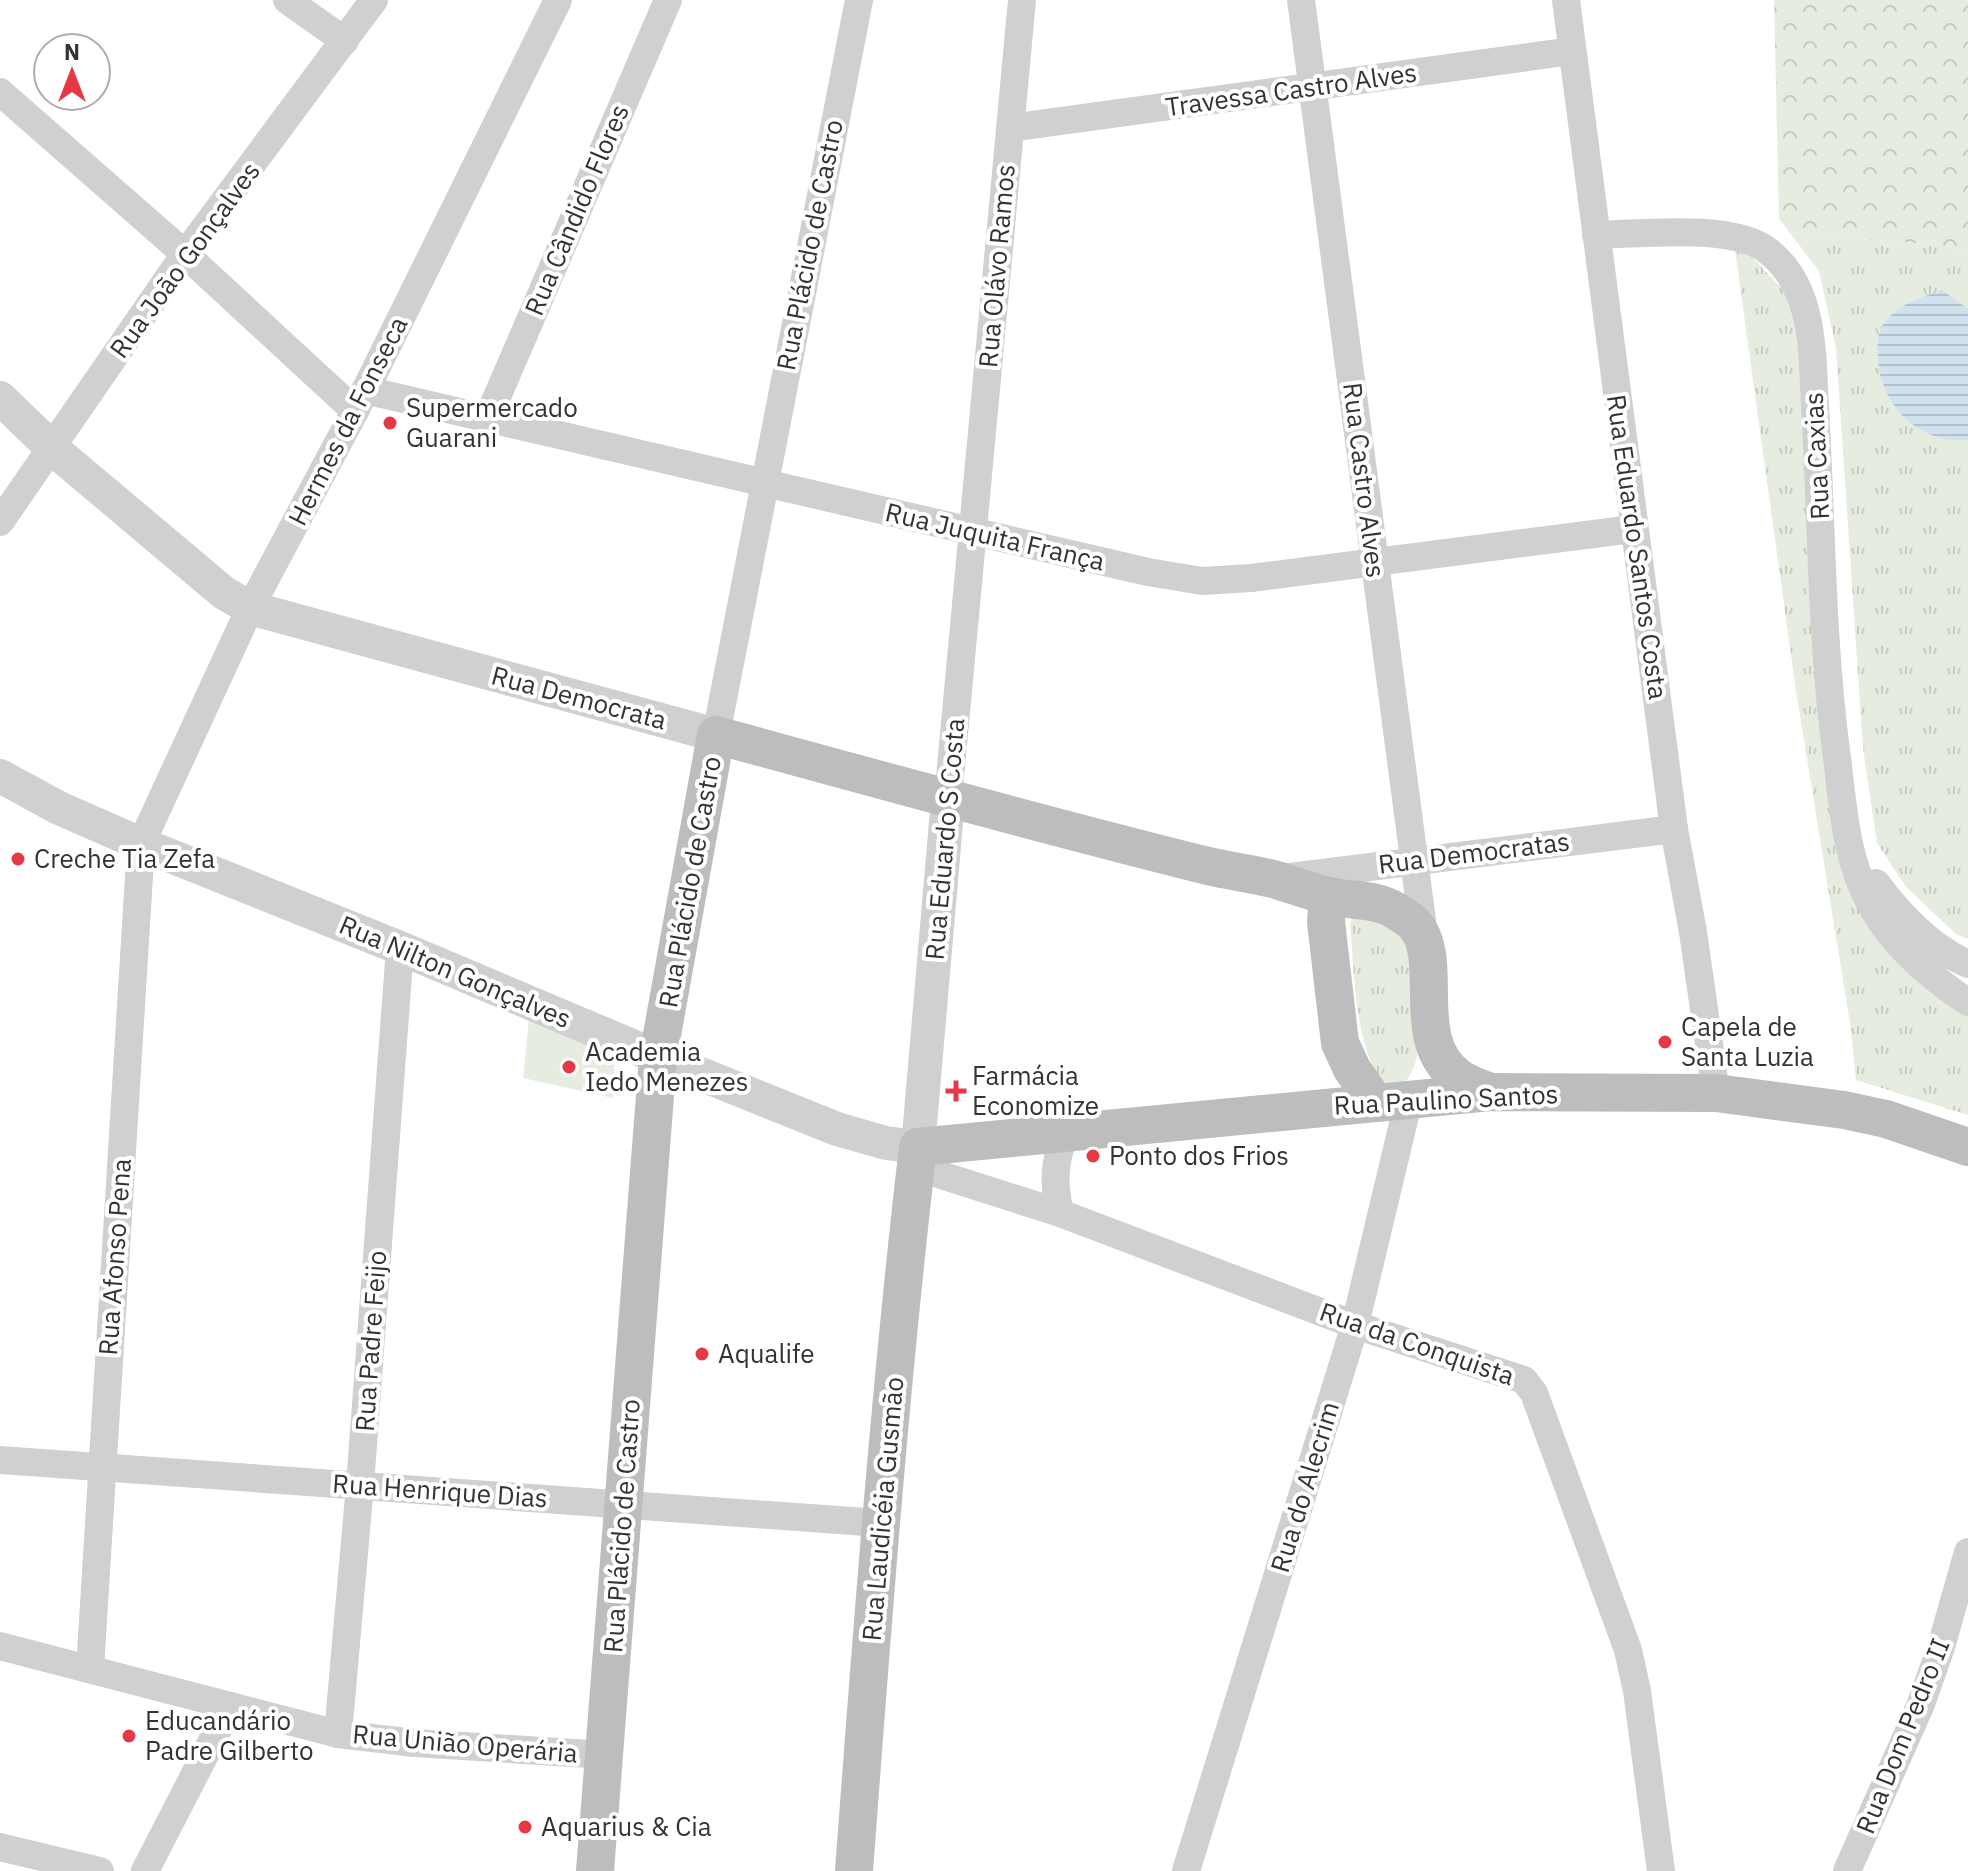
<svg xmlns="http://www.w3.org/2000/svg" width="1968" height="1871" font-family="'IBM Plex Sans',sans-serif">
	<defs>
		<pattern id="grass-tufts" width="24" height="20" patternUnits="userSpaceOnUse" patternTransform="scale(2)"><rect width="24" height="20" fill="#e6ecdf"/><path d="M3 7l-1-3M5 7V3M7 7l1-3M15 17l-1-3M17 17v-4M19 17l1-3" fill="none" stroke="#c6cbc0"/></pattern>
		<pattern id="forest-crowns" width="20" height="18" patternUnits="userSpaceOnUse" patternTransform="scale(2)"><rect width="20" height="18" fill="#e6ecdf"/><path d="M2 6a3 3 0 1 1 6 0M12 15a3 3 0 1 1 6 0" fill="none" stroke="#c6cbc0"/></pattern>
		<pattern id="water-rules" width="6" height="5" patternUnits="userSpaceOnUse" patternTransform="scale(2)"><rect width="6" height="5" fill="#cfe2ee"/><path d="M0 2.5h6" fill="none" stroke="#b2c2cd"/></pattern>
	</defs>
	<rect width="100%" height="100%" fill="#fff"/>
	<!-- grass -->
	<g fill="url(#grass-tufts)">
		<polygon points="1790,233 1948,246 1968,256 1968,939 1956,934 1906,887 1877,843 1863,748 1836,348 1819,271"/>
		<polygon points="1735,250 1753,258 1784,291 1793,319 1799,361 1807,523 1838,841 1968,1009 1968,1115 1856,1080 1850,1023 1796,691"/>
		<path d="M1361 907 1411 938C1416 973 1429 1046 1409 1077 1406 1082 1399 1085 1394 1088 1354 1074 1354 960 1350 923Z"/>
	</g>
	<!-- forest -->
	<polygon fill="url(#forest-crowns)" points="1774,0 1968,0 1968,256 1948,246 1790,233 1779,219"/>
	<!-- pitch -->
	<polygon fill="#e6ecdf" points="529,1018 615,1056 613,1098 523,1078"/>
	<!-- water -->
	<path fill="url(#water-rules)" d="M1942 290 1968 309V440C1920 445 1880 405 1878 359 1877 347 1877 333 1884 323 1899 304 1920 298 1942 290Z"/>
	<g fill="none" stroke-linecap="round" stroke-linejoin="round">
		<!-- minor -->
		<g stroke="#d0d0d0" stroke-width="28">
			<polyline points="287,0 345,41"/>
			<polyline points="1301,0 1425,943"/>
			<polyline points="1566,0 1674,829 1693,932 1716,1093"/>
			<polyline points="0,92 185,254 355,411"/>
			<polyline points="1010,128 1572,51"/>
			<path d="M1596 235C1640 234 1733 223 1768 251 1815 287 1812 354 1815 408 1822 524 1821 642 1837 758 1843 807 1846 860 1871 905 1893 946 1930 977 1968 1002"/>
			<polyline points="365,390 1148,572 1202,581 1251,578 1633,529"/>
			<polyline points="487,420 668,0"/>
			<polyline points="0,522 185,254 374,0"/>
			<polyline points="716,735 859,0"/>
			<polyline points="948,799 1022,0"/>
			<polyline points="1282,878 1674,829"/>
			<path d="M1876 883C1900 915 1931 948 1968 964"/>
			<polyline points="916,1167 1060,1213 1355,1325 1524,1380 1534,1393 1628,1650 1637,1691 1661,1871"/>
			<path d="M1060 1213C1053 1183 1054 1162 1065 1133"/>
			<polyline points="0,1460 880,1523"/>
			<polyline points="0,1646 338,1734 415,1743 605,1755"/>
			<polyline points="90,1669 141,844 250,608 355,411 558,0"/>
			<polyline points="338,1734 360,1485 400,948"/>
			<polyline points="0,1847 100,1871"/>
			<polyline points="145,1871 230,1706"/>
			<polyline points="1186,1871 1355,1325 1409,1099"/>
			<polyline points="1847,1871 1921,1704 1941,1647 1968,1552"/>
		</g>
		<!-- tertiary -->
		<g stroke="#d0d0d0" stroke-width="34">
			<polyline points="0,398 53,449 224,593 250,608 716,735"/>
			<polyline points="0,776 59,808 141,844 400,948 658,1057 837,1129 886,1143 918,1147 948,799"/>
		</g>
		<!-- secondary -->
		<g stroke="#bdbdbd" stroke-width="38">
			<polyline points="1328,896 1326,922 1340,1043 1352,1069 1375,1102"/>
			<path d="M595 1871 658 1057 716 735C880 780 1043 825 1208 866 1230 871 1252 874 1273 879 1291 884 1308 891 1325 895 1349 902 1373 897 1396 911 1402 915 1410 919 1415 925 1446 960 1407 1041 1458 1077 1467 1084 1480 1088 1491 1092"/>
			<path d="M854 1871C872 1629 890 1388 918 1147L1491 1092 1716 1093 1844 1110 1886 1119 1968 1147"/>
		</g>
	</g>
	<!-- markers -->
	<g fill="#e63946" stroke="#fff" stroke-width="3">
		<circle cx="390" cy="423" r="8"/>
		<circle cx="18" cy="859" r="8"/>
		<circle cx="1665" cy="1042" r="8"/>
		<circle cx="569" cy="1067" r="8"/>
		<path d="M952 1079h8v8h8v8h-8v8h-8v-8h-8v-8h8z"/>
		<circle cx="1093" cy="1156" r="8"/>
		<circle cx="702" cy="1354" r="8"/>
		<circle cx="129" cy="1736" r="8"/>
		<circle cx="525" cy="1827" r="8"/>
	</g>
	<g text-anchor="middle" stroke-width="8" stroke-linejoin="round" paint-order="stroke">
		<!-- street labels -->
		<g font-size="26" fill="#333" stroke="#fff">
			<text transform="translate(1291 90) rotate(-8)" y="9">Travessa Castro Alves</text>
			<text transform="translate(577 210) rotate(-67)" y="9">Rua Cândido Flores</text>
			<text transform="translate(810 245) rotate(-79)" y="9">Rua Plácido de Castro</text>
			<text transform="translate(185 260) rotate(-54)" y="9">Rua João Gonçalves</text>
			<text transform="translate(997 266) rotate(-85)" y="9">Rua Olávo Ramos</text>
			<text transform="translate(348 421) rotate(-63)" y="9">Hermes da Fonseca</text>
			<text transform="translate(1817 456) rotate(-93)" y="9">Rua Caxias</text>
			<text transform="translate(1364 480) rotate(83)" y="9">Rua Castro Alves</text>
			<text transform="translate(995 537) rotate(13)" y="9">Rua Juquita França</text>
			<text transform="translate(1637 547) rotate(82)" y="9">Rua Eduardo Santos Costa</text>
			<text transform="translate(579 698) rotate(15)" y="9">Rua Democrata</text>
			<text transform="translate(945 839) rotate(-85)" y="9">Rua Eduardo S Costa</text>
			<text transform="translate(1474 853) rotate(-7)" y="9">Rua Democratas</text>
			<text transform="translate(690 882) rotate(-80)" y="9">Rua Plácido de Castro</text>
			<text transform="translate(455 972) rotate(23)" y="9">Rua Nilton Gonçalves</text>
			<text transform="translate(1446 1100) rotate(-3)" y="9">Rua Paulino Santos</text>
			<text transform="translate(115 1257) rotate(-86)" y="9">Rua Afonso Pena</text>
			<text transform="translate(371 1341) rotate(-86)" y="9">Rua Padre Feijo</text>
			<text transform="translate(1417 1344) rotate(19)" y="9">Rua da Conquista</text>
			<text transform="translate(1305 1487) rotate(-73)" y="9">Rua do Alecrim</text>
			<text transform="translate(440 1491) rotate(4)" y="9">Rua Henrique Dias</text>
			<text transform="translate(883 1509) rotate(-85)" y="9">Rua Laudicéia Gusmão</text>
			<text transform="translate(622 1526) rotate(-86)" y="9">Rua Plácido de Castro</text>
			<text transform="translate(1903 1736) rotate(-68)" y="9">Rua Dom Pedro II</text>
			<text transform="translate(465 1744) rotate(5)" y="9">Rua União Operária</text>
		</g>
		<!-- poi labels -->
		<g font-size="26" fill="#333" stroke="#fff" text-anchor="start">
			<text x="406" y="417">Supermercado<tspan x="406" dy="30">Guarani</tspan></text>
			<text x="34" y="868">Creche Tia Zefa</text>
			<text x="1681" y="1036">Capela de<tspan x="1681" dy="30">Santa Luzia</tspan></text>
			<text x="585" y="1061">Academia<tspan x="585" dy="30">Iedo Menezes</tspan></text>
			<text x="972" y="1085">Farmácia<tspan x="972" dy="30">Economize</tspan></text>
			<text x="1109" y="1165">Ponto dos Frios</text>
			<text x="718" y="1363">Aqualife</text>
			<text x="145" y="1730">Educandário<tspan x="145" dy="30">Padre Gilberto</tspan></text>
			<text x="541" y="1836">Aquarius &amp; Cia</text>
		</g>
	</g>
	<!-- north arrow -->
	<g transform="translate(72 72)"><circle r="38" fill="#ffffff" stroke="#adadad" stroke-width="2"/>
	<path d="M0-6L14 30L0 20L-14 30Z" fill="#e63946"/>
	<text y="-12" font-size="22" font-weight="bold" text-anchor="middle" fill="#333333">N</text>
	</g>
</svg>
